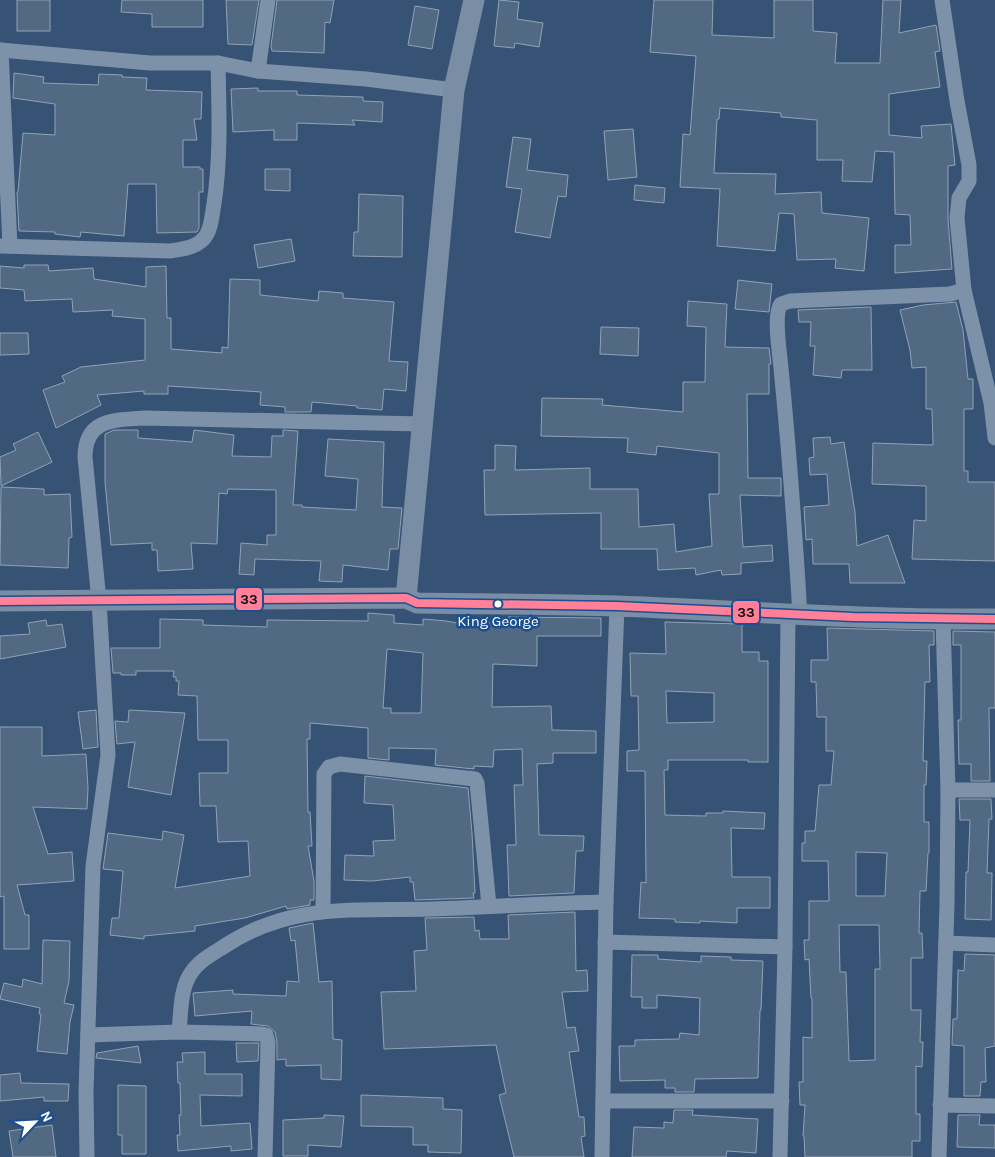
<svg xmlns="http://www.w3.org/2000/svg" width="995" height="1157" font-family="Karla,sans-serif">
	<rect width="100%" height="100%" fill="#365274"/>
	<!-- building -->
	<g fill="#526984" stroke="#92a2b6" fill-rule="evenodd">
		<rect x="17" y="0" width="33" height="31"/>
		<polygon points="122,0 203,0 203,27 152,27 152,14 121,12"/>
		<polygon points="226,0 259,0 252,45 228,44"/>
		<polygon points="277,0 334,0 330,23 325,22 324,53 272,51 271,46"/>
		<polygon points="499,0 519,2 517,19 543,23 539,47 515,43 514,48 494,46"/>
		<polygon points="654,0 713,0 712,35 774,38 774,0 813,0 813,31 837,33 835,63 880,63 883,0 901,0 899,33 936,25 940,51 935,52 940,87 889,94 889,135 922,138 921,126 951,124 955,165 948,166 948,219 952,269 895,273 895,245 911,245 910,215 895,214 894,152 875,151 872,182 842,181 843,160 817,160 817,120 781,117 781,113 720,108 719,119 717,119 714,173 776,174 775,194 821,192 822,213 869,218 864,271 835,268 836,259 797,260 794,214 779,213 775,251 717,246 720,189 680,187 683,134 690,135 696,56 650,52"/>
		<polygon points="415,6 439,10 432,49 408,45"/>
		<polygon points="14,73 44,77 43,83 98,85 99,74 122,75 122,77 147,78 146,90 202,92 201,119 194,119 197,140 183,140 183,167 200,167 200,169 203,169 203,192 199,192 199,228 197,232 157,233 156,184 128,184 124,236 81,232 80,237 55,234 55,232 19,231 17,192 18,192 23,133 55,135 55,104 13,98"/>
		<polygon points="258,88 258,91 297,91 297,95 363,97 363,101 383,102 382,122 352,120 355,125 297,123 297,140 274,140 274,130 233,132 231,89"/>
		<polygon points="633,129 637,177 608,180 604,131"/>
		<polygon points="513,137 531,139 527,170 568,175 566,197 558,196 550,238 515,232 522,189 506,187"/>
		<polygon points="265,169 290,169 290,191 265,190"/>
		<polygon points="635,185 665,188 664,203 634,200"/>
		<polygon points="359,194 403,196 402,257 353,256 354,232 358,232"/>
		<polygon points="291,239 295,261 258,268 254,245"/>
		<polygon points="24,265 48,265 49,271 93,268 94,279 146,287 146,267 166,266 167,318 171,318 171,349 222,353 222,347 228,348 230,279 260,280 260,295 318,301 319,291 343,293 343,298 394,302 389,361 408,362 406,391 384,389 382,410 357,408 357,406 312,402 311,412 285,412 285,407 260,405 261,392 168,386 168,394 144,394 144,391 97,395 101,405 56,428 43,390 65,382 62,376 81,367 145,360 145,319 112,316 113,310 73,312 72,299 25,301 24,290 0,288 0,266 24,268"/>
		<polygon points="738,280 772,284 769,312 735,309"/>
		<polygon points="688,301 727,304 725,347 769,348 771,364 769,364 769,394 747,394 748,478 781,478 781,496 740,495 743,547 772,545 773,561 741,563 741,574 722,575 721,570 696,575 695,568 658,570 657,549 601,549 601,513 485,515 484,470 495,470 495,445 516,446 515,470 590,468 590,489 638,489 639,527 674,524 676,552 712,546 709,494 719,494 719,453 657,446 656,455 627,452 628,438 541,436 542,398 603,399 602,405 683,412 683,382 705,382 706,327 687,326"/>
		<polygon points="956,302 963,330 968,379 973,379 973,409 964,409 964,471 968,471 968,482 995,482 995,561 912,559 914,520 926,521 926,486 872,484 873,443 933,445 932,409 926,409 926,367 912,368 910,350 900,310 923,305"/>
		<polygon points="871,307 872,370 842,370 841,378 813,375 815,346 810,346 811,322 799,322 798,310"/>
		<polygon points="601,327 639,328 638,356 600,354"/>
		<polygon points="0,333 28,333 29,354 0,355"/>
		<polygon points="114,430 138,430 138,438 192,442 194,430 234,435 232,456 271,457 272,436 283,436 283,430 298,431 293,505 302,505 302,507 356,510 358,479 325,476 328,439 384,442 382,507 402,508 398,549 390,549 388,570 343,565 342,582 319,581 321,561 255,559 254,575 239,574 241,543 267,545 267,535 276,535 276,490 228,489 227,494 219,493 217,544 191,543 193,569 158,571 157,550 152,550 152,543 111,545 105,482 105,434"/>
		<polygon points="38,432 52,462 1,486 0,457 16,450 13,444"/>
		<polygon points="830,437 831,444 844,442 855,512 857,546 888,535 905,583 850,583 849,564 813,564 812,539 806,540 804,507 829,505 827,474 810,475 809,458 814,457 813,438"/>
		<polygon points="1,487 44,489 44,495 70,494 72,537 69,538 68,568 0,565"/>
		<path d="M368 613 394 615V623L423 625V619L446 621 470 625 472 619 507 626 508 617 601 618V636H537V666L493 664 492 707 551 706 552 730 596 731V753H553V763L537 764 539 835 584 836 583 851H576L574 893 509 896 507 845H516L514 785H523L522 749 494 750 493 767 474 766V769L435 765 436 749 391 748H389V760L368 758V728L310 723V739H307L308 812H310L312 846H308L314 881V900H310V905L287 909 286 906 245 918 195 926V931L144 936V939L110 935 112 918H119L123 871 103 869 108 833 162 840 163 831 184 835 175 888 250 876 248 841 218 842 216 806H200L199 773H228V740H198L197 696 178 695 179 681H176V677H173L174 671H136V675H121V673H113L111 648H160V619L203 620V625L267 627V620L368 621ZM387 649 423 653 421 713H391V708H383Z"/>
		<polygon points="46,620 47,626 62,624 66,647 0,659 0,636 30,634 28,623"/>
		<path d="M665 622 742 624V652H759V661H768V762H748V760H668V770H664L665 815 706 816V813H723V811L765 813 764 829 731 828 732 877H770V908H737V923L700 921V923L675 922V919L639 918 641 882 646 883 645 771H627V751L639 750 638 696H631L630 653 666 654ZM666 691 714 693V722L667 723Z"/>
		<path d="M827 628 934 631V645H929L930 682H925L923 761H927L926 785H924V822H929V853H928L926 891H920L919 933H922L923 958H911V1010H921L920 1042H923L922 1067 916 1066V1114H920V1141H912V1157H805L804 1136H803L805 1105H800L799 1082H803V1037L812 1038V998H811L809 959 805 960 804 940H809V901H829L828 861H802V843H805V831H815L819 785H831L834 751H826V717H817L816 682H811V660H828ZM856 852 887 853 885 896H856ZM839 925H879L880 969H875V1060L849 1061 846 972H840Z"/>
		<polygon points="953,631 995,632 995,708 989,708 990,781 971,781 971,764 959,764 958,720 961,720 961,645 953,645"/>
		<polygon points="96,710 98,747 83,749 78,712"/>
		<polygon points="129,710 185,713 171,795 128,787 135,742 117,744 115,721 128,722"/>
		<polygon points="0,727 42,727 42,756 86,754 88,788 87,809 33,807 48,854 72,852 74,881 17,885 25,915 29,915 29,949 4,949 4,896 0,897"/>
		<polygon points="365,776 468,788 472,833 475,893 473,893 474,898 415,900 413,882 410,882 410,877 372,881 344,880 345,855 374,856 373,841 395,840 393,805 364,803"/>
		<polygon points="959,799 991,799 992,819 989,819 987,873 992,873 991,920 965,919 966,872 968,872 970,820 960,820"/>
		<polygon points="575,912 576,971 587,970 588,991 562,992 567,1028 575,1027 579,1051 569,1052 579,1117 584,1117 585,1136 581,1137 584,1157 514,1157 499,1095 506,1093 496,1045 384,1049 381,992 416,991 414,951 427,950 425,918 474,917 475,931 479,930 480,939 509,939 508,915"/>
		<polygon points="313,923 319,982 332,981 333,1039 342,1040 341,1080 321,1079 321,1065 286,1066 286,1059 277,1060 277,1042 275,1032 268,1026 251,1024 252,1011 195,1016 193,993 233,990 233,994 286,996 287,981 299,982 295,940 291,941 289,928"/>
		<polygon points="43,940 70,941 69,981 64,1003 74,1005 70,1022 67,1054 37,1051 41,1014 39,1014 40,1008 0,999 4,983 22,987 23,979 42,984"/>
		<polygon points="965,954 995,955 995,1046 985,1048 986,1082 981,1082 980,1096 964,1096 964,1046 952,1045 953,1019 957,1019 958,970 964,971"/>
		<polygon points="632,955 658,955 658,959 701,962 701,956 731,957 731,960 763,961 761,1010 760,1010 758,1078 695,1079 694,1092 675,1092 675,1088 665,1088 665,1080 620,1081 619,1046 635,1046 635,1040 679,1039 680,1033 699,1035 700,998 657,995 657,1008 642,1008 642,997 631,997"/>
		<polygon points="236,1043 259,1043 258,1061 237,1062"/>
		<polygon points="138,1046 141,1063 96,1058 97,1053"/>
		<polygon points="205,1052 205,1074 242,1074 242,1096 200,1095 201,1126 250,1123 252,1149 231,1151 231,1146 178,1151 177,1135 180,1135 179,1115 181,1115 180,1083 178,1083 177,1062 183,1062 182,1053"/>
		<polygon points="20,1073 21,1083 69,1084 68,1101 44,1101 44,1097 0,1101 0,1075"/>
		<polygon points="118,1085 146,1086 146,1154 122,1154 122,1135 118,1135"/>
		<polygon points="361,1095 443,1098 443,1109 462,1110 461,1153 428,1152 428,1145 413,1145 413,1127 361,1126"/>
		<polygon points="674,1110 693,1110 692,1115 758,1119 756,1153 727,1151 726,1157 632,1157 634,1127 664,1128 664,1122 673,1123"/>
		<polygon points="324,1115 344,1116 341,1147 308,1145 308,1156 283,1156 283,1120 324,1118"/>
		<polygon points="958,1115 980,1115 979,1125 995,1125 995,1148 957,1147"/>
		<polygon points="52,1125 56,1157 13,1157 9,1131"/>
	</g>
	<g fill="none" stroke-linecap="round" stroke-linejoin="round">
		<!-- street -->
		<g stroke="#7d92a8" stroke-width="15">
			<polyline points="942,0 957,101 969,165 969,181 959,198 957,218 964,290"/>
			<polyline points="0,50 150,63 218,63 258,71 366,79 454,90"/>
			<polyline points="1,50 10,246"/>
			<polyline points="258,71 268,0"/>
			<path d="M0 246 170 251C184 249 200 247 207 234 212 225 212 214 214 204 221 157 219 111 218 63"/>
			<path d="M800 615C795 532 789 450 781 368 780 355 773 314 781 304L790 301 950 294 964 290 991 403 995 438"/>
			<polyline points="948,790 995,790"/>
			<polyline points="323,912 324,774 329,767 340,764 475,779 477,783 489,906"/>
			<polyline points="605,942 785,947"/>
			<polyline points="946,943 995,945"/>
			<path d="M179 1032C181 1013 180 989 191 973 198 962 209 956 220 949 288 902 354 911 432 909 490 907 548 903 606 902"/>
			<polyline points="88,1035 179,1032 262,1034 266,1035 268,1042 265,1157"/>
			<polyline points="603,1101 782,1101"/>
			<polyline points="940,1105 995,1106"/>
			<path d="M87 1157 86 1093 93 866 108 755 99 601 85 457C85 419 114 420 144 418L422 424"/>
			<polyline points="602,1157 606,902 617,606"/>
			<polyline points="780,1157 785,947 788,614"/>
			<polyline points="939,1157 947,904 948,790 943,619"/>
		</g>
		<!-- secondary -->
		<g stroke="#798da4" stroke-width="21">
			<polyline points="406,598 454,90 474,0"/>
			<path d="M0 601 406 598 417 603C484 604 550 604 617 606 743 611 869 620 995 619"/>
		</g>
		<!-- bus-1 casing -->
		<g stroke="#1b4f8f" stroke-width="11">
			<polyline id="bus-1" points="0,601 406,598 417,603 617,606 853,617 995,619"/>
		</g>
		<!-- bus-1 -->
		<use href="#bus-1" stroke="#ff8098" stroke-width="8"/>
	</g>
	<!-- markers -->
	<circle fill="#fff" stroke="#1b4f8f" stroke-width="2" cx="498" cy="604" r="4.5"/>
	<g text-anchor="middle" stroke-width="5" stroke-linejoin="round" paint-order="stroke">
		<!-- bus labels -->
		<g font-size="15" fill="#fff" stroke="#1b4f8f">
			<text x="498" y="626">King George</text>
		</g>
	</g>
	<g stroke="#1b4f8f" stroke-width="2">
		<rect x="235" y="587" width="28" height="24" rx="5" fill="#ff8098"/>
		<rect x="732" y="600" width="28" height="24" rx="5" fill="#ff8098"/>
	</g>
	<g font-size="14" text-anchor="middle" font-weight="bold" fill="#111">
		<text x="249" y="604">33</text>
		<text x="746" y="617">33</text>
	</g>
	<!-- north arrow -->
	<g transform="translate(35 1122) rotate(65)" stroke="#1b4f8f" stroke-width="4" paint-order="stroke">
	<path d="M0-4L9 19L0 12L-9 19Z" fill="#ffffff"/>
	<text y="-8" font-size="14" font-weight="bold" text-anchor="middle" fill="#ffffff">N</text>
	</g>
</svg>
